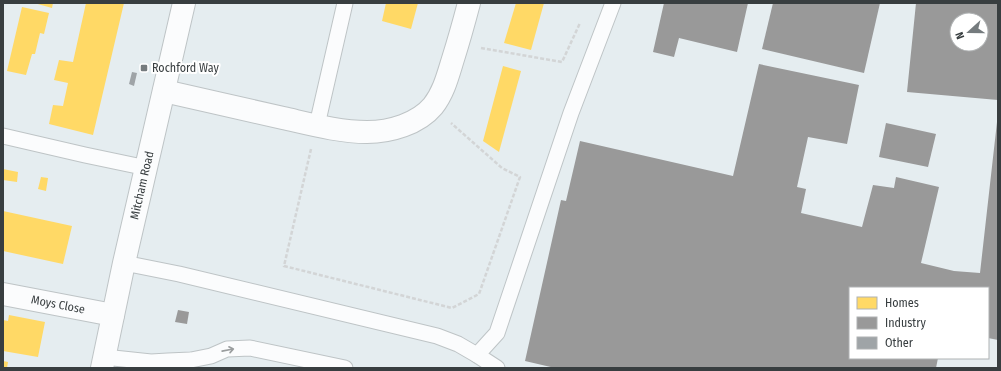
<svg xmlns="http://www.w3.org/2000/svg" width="1001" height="371" font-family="'Fira Sans Condensed',sans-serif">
	<rect width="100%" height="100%" fill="#e5edf0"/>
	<!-- homes -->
	<g fill="#ffd966">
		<polygon points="34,3 53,3 52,8"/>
		<polygon points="86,3 124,3 93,135 49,124 53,105 63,106 68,83 54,80 59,60 73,62"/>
		<polygon points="386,3 418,3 411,29 382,21"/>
		<polygon points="516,3 544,3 531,50 504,43"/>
		<polygon points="22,7 49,13 44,34 40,33 35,54 32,54 26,75 7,71"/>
		<polygon points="503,66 521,71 499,152 483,141"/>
		<polygon points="3,169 18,172 17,182 3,180"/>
		<polygon points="41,177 48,178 46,191 38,189"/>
		<polygon points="3,211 72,226 63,264 3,251"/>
		<polygon points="9,315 45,322 38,357 3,351 3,320 8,321"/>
		<polygon points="3,361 8,362 7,368 3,368"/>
	</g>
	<!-- industry -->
	<g fill="#999" fill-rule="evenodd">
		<polygon points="664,3 748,3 737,52 679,38 674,57 653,52"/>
		<polygon points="773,3 880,3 864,73 762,49"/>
		<path d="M916 3H998V100L907 92ZM957 20H981V44H957Z"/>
		<polygon points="759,64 859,85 847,144 808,137 797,187 806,189 801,213 862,227 873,185 894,188 896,177 939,187 921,263 954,271 980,273 997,122 998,122 998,340 988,338 988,288 850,288 850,358 938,358 936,368 555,368 525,361 561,200 566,201 580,141 733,176"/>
		<polygon points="886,123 936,134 928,167 879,157"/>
		<polygon points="178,310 189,312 187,324 175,322"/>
	</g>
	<!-- building -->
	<polygon fill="#9fa4a7" points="132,72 137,73 134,86 129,84"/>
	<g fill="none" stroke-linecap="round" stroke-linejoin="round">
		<!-- lane casing -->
		<g stroke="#bec4c6" stroke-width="17">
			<g id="lane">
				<polyline points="317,125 345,3"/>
				<polyline points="3,136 85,155 147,168"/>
				<polyline points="124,263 179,274 437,336 458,344 477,355 497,368"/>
				<polyline points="477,355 497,333 571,113 613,3"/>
				<polyline points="104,357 151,362 168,361 191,360 211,356 227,349 250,348 345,368"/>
			</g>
		</g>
		<!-- street casing -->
		<g stroke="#bec4c6" stroke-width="24">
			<g id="street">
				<path d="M164 91C204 100 243 109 283 118 310 124 339 132 367 132 390 132 418 124 433 106 444 92 448 75 453 59 459 40 464 22 469 3"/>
				<path id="s1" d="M3 294 113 315"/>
			</g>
		</g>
		<!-- primary casing -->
		<g stroke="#bec4c6" stroke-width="24">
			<g id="primary">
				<path id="s2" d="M102 368 124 263 184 3"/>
			</g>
		</g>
		<!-- path -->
		<g stroke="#d3d5d6" stroke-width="2.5" stroke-dasharray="4 2" stroke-linecap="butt">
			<polyline points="481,48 562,62 580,23"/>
			<polyline points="311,149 284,266 452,308 479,294 520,177 502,168 451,123"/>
		</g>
		<!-- lane -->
		<use href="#lane" stroke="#fbfcfd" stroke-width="15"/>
		<!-- street -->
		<use href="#street" stroke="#fbfcfd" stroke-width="22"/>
		<!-- primary -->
		<use href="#primary" stroke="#fbfcfd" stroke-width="22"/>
	</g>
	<!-- one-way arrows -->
	<defs><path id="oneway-shaft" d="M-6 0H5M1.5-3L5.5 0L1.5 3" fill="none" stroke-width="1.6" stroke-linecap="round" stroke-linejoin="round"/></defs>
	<use stroke="#9a9d9e" href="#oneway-shaft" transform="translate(228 350) rotate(-11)"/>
	<!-- markers -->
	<rect fill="#757b7e" stroke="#fff" stroke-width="1.5" x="140" y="64" width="8" height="8" rx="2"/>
	<g text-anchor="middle" stroke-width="4" stroke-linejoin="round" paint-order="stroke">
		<!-- poi labels -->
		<g font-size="12" fill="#383e40" stroke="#fff" text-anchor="start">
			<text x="152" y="72">Rochford Way</text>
		</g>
		<!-- street labels -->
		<g font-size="12" fill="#383e40" stroke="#fff">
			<text dy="4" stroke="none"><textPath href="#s2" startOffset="187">Mitcham Road</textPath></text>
			<text dy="4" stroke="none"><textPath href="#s1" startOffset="56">Moys Close</textPath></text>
		</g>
	</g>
	<!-- border -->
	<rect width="1001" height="371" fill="none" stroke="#383e40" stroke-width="8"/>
	<!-- legend -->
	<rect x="849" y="287" width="140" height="72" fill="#ffffff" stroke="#afb2b3"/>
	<rect x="857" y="297" width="20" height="12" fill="#ffd966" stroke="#afb2b3"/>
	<text x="885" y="307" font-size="12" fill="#383e40">Homes</text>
	<rect x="857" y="317" width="20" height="12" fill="#999999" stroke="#afb2b3"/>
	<text x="885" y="327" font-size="12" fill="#383e40">Industry</text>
	<rect x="857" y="337" width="20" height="12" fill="#9fa4a7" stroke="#afb2b3"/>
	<text x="885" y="347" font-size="12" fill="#383e40">Other</text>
	<!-- north arrow -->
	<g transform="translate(969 32) rotate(249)"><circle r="19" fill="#ffffff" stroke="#afb2b3"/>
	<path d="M0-3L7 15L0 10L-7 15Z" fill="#757b7e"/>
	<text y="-6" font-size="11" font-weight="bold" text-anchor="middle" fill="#383e40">N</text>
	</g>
</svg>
